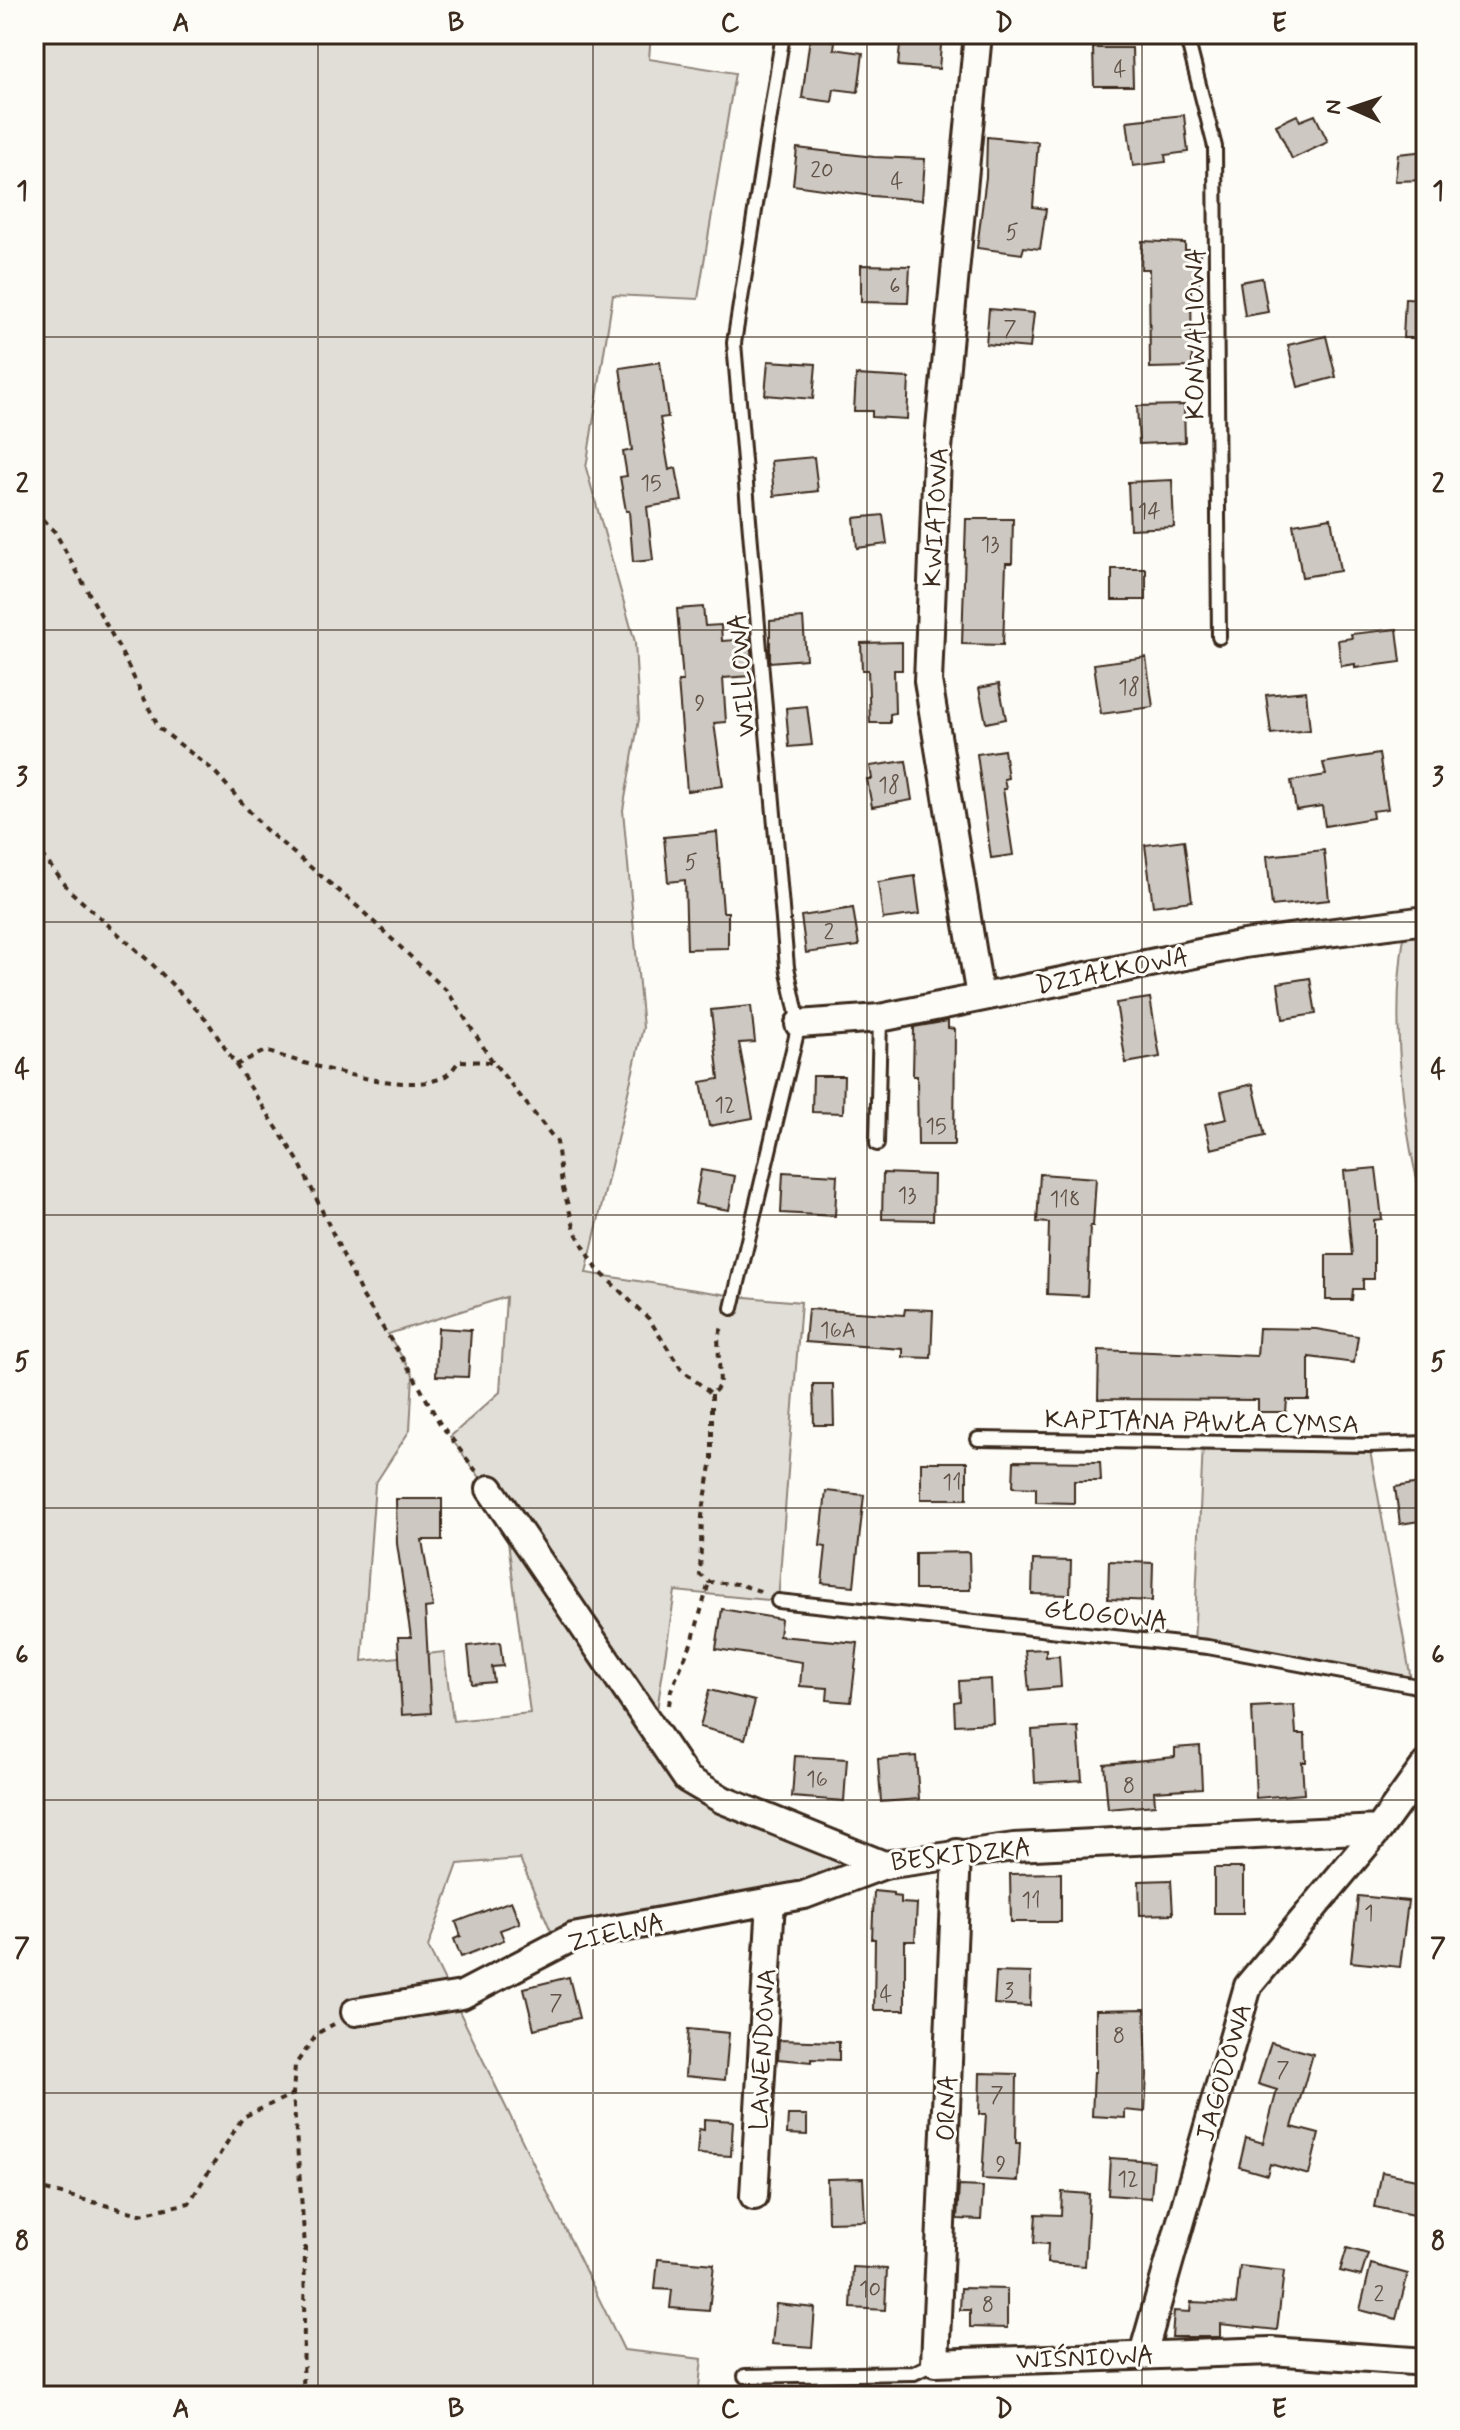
<svg xmlns="http://www.w3.org/2000/svg" width="1460" height="2430" font-family="Mynerve,sans-serif">
	<rect width="100%" height="100%" fill="#fdfcf7"/>
	<filter id="ink" filterUnits="userSpaceOnUse"><feTurbulence type="fractalNoise" baseFrequency=".0125" numOctaves="2"/><feDisplacementMap in="SourceGraphic" scale="16" xChannelSelector="R" yChannelSelector="G"/><feConvolveMatrix kernelMatrix="1 2 1 2 8 2 1 2 1" color-interpolation-filters="sRGB"/></filter>
	<g filter="url(#ink)">
		<!-- green -->
		<g fill="#e1ded7" stroke="#8e847a" stroke-width="2" fill-rule="evenodd">
			<path d="M34 34H651L649 59 735 73 698 299 613 295 586 468 635 642 639 719 623 810 643 1028 586 1273 735 1296 801 1302 778 1601 675 1591 654 1730 688 1779 884 1865 557 1945 520 1859 458 1864 428 1947 624 2350 702 2359 698 2396H34ZM506 1297 500 1392 450 1437 504 1510 530 1713 453 1721 444 1652 362 1661 375 1484 410 1430 413 1375 388 1334Z"/>
			<path d="M1426 921V1212C1402 1136 1391 1016 1404 937Z"/>
			<polygon points="1203,1443 1369,1445 1412,1685 1194,1645"/>
		</g>
		<!-- building -->
		<g fill="#cdc8c2" stroke="#3b2a1e" stroke-width="2">
			<polygon points="901,34 942,34 939,69 898,66"/>
			<polygon points="810,37 835,41 834,49 863,53 858,92 834,89 832,102 802,98"/>
			<polygon points="1093,48 1132,48 1133,86 1094,86"/>
			<polygon points="1184,115 1188,152 1165,155 1166,162 1133,166 1127,121"/>
			<polygon points="1297,115 1300,121 1315,115 1328,142 1292,159 1276,125"/>
			<polygon points="987,137 1038,142 1033,207 1046,209 1040,249 1024,247 1022,254 977,248 986,177"/>
			<polygon points="797,148 874,157 925,159 922,200 872,196 793,185"/>
			<polygon points="1426,151 1426,180 1395,181 1398,154"/>
			<polygon points="1142,241 1185,243 1185,250 1200,250 1199,287 1191,287 1192,367 1150,368 1149,269 1141,269"/>
			<polygon points="861,265 910,266 908,303 861,302"/>
			<polygon points="1262,278 1268,312 1245,316 1240,282"/>
			<polygon points="1405,298 1426,299 1426,338 1403,338"/>
			<polygon points="989,309 1034,313 1030,348 986,344"/>
			<polygon points="1326,336 1336,377 1298,387 1288,345"/>
			<polygon points="768,361 816,364 813,399 765,395"/>
			<polygon points="660,362 668,417 660,418 669,470 676,468 682,501 647,507 653,560 633,562 629,511 626,511 620,477 627,476 623,452 632,450 620,368"/>
			<polygon points="856,375 909,378 907,419 872,417 872,411 854,411"/>
			<polygon points="1184,405 1185,442 1139,444 1137,406"/>
			<polygon points="814,457 818,491 774,496 771,461"/>
			<polygon points="1172,480 1174,527 1130,529 1128,482"/>
			<polygon points="883,515 887,544 857,548 854,518"/>
			<polygon points="1331,518 1340,571 1302,577 1293,524"/>
			<polygon points="966,519 1013,519 1012,563 1006,563 1003,645 962,644"/>
			<rect x="1112" y="569" width="34" height="31"/>
			<polygon points="703,607 705,626 721,625 722,641 750,639 752,663 750,664 751,676 723,678 726,722 714,723 723,786 687,791 678,681 683,681 677,609"/>
			<polygon points="803,618 806,659 770,662 770,621"/>
			<polygon points="1397,629 1401,662 1355,668 1355,664 1341,666 1338,640 1352,638 1351,634"/>
			<polygon points="902,642 902,670 894,670 895,713 890,714 890,723 870,723 868,670 862,670 861,643"/>
			<polygon points="1146,657 1153,707 1101,714 1094,664"/>
			<polygon points="999,684 1006,719 986,723 979,688"/>
			<polygon points="1306,691 1310,730 1271,734 1266,695"/>
			<polygon points="807,706 812,745 789,747 786,708"/>
			<polygon points="1004,750 1008,778 1004,779 1006,789 1003,789 1013,855 991,858 977,754"/>
			<polygon points="1379,754 1388,809 1372,811 1373,818 1325,826 1322,806 1296,810 1291,781 1326,775 1323,763"/>
			<polygon points="906,761 912,800 872,807 867,779 872,779 870,766"/>
			<polygon points="717,832 723,912 728,912 728,948 687,949 685,880 668,882 664,837"/>
			<polygon points="1184,840 1192,901 1153,906 1145,845"/>
			<polygon points="1324,850 1329,900 1272,906 1267,856"/>
			<polygon points="915,876 920,914 883,919 878,882"/>
			<polygon points="853,908 859,946 806,953 801,916"/>
			<polygon points="1310,978 1316,1014 1283,1019 1278,983"/>
			<polygon points="1150,998 1160,1057 1126,1063 1116,1003"/>
			<polygon points="751,1006 755,1042 739,1043 753,1118 709,1126 701,1082 719,1079 711,1010"/>
			<polygon points="948,1021 948,1028 955,1029 954,1145 918,1145 917,1076 913,1076 914,1027"/>
			<polygon points="813,1076 844,1076 843,1113 812,1112"/>
			<polygon points="1253,1084 1265,1136 1211,1149 1205,1124 1227,1119 1221,1092"/>
			<polygon points="1376,1168 1382,1219 1374,1220 1374,1279 1363,1279 1363,1289 1353,1289 1352,1300 1326,1300 1326,1255 1352,1255 1344,1171"/>
			<polygon points="701,1170 735,1176 729,1210 695,1204"/>
			<polygon points="783,1172 837,1175 835,1216 781,1213"/>
			<polygon points="883,1173 934,1175 933,1220 882,1219"/>
			<polygon points="1040,1174 1096,1178 1093,1226 1090,1226 1087,1296 1047,1294 1049,1223 1037,1222"/>
			<polygon points="808,1309 904,1315 905,1309 933,1310 931,1358 903,1357 903,1349 805,1342"/>
			<polygon points="438,1328 471,1330 468,1377 436,1376"/>
			<polygon points="1259,1328 1316,1329 1358,1336 1354,1363 1309,1357 1309,1400 1287,1400 1286,1412 1258,1412 1258,1400 1098,1399 1099,1350 1257,1356"/>
			<polygon points="813,1384 833,1384 834,1425 814,1425"/>
			<polygon points="1014,1461 1100,1462 1101,1481 1074,1481 1074,1503 1036,1502 1036,1488 1013,1487"/>
			<rect x="921" y="1462" width="46" height="37"/>
			<polygon points="1426,1482 1426,1520 1400,1524 1395,1487"/>
			<polygon points="826,1491 864,1495 854,1586 822,1583 826,1547 820,1546"/>
			<polygon points="396,1499 442,1499 442,1540 422,1540 433,1607 425,1608 431,1713 402,1715 398,1637 411,1637 397,1544"/>
			<polygon points="969,1552 970,1590 915,1590 915,1553"/>
			<polygon points="1033,1560 1071,1561 1070,1595 1032,1594"/>
			<polygon points="1109,1561 1153,1563 1152,1601 1108,1599"/>
			<polygon points="722,1609 781,1619 779,1636 858,1643 851,1702 827,1700 828,1688 800,1686 802,1662 716,1649"/>
			<polygon points="500,1642 503,1666 492,1667 494,1682 472,1684 468,1646"/>
			<polygon points="1046,1649 1046,1657 1059,1656 1061,1687 1029,1690 1025,1650"/>
			<polygon points="991,1679 993,1723 955,1725 954,1702 960,1701 959,1681"/>
			<polygon points="709,1690 755,1701 745,1739 700,1727"/>
			<polygon points="1294,1705 1296,1734 1305,1734 1306,1762 1302,1762 1304,1794 1256,1798 1252,1707"/>
			<polygon points="1078,1727 1082,1780 1035,1783 1032,1730"/>
			<polygon points="1200,1746 1202,1788 1154,1791 1155,1805 1108,1809 1104,1764 1175,1757 1175,1748"/>
			<polygon points="795,1756 847,1759 844,1801 792,1797"/>
			<polygon points="916,1756 919,1799 881,1802 878,1759"/>
			<rect x="1214" y="1868" width="29" height="45"/>
			<polygon points="1061,1873 1061,1922 1011,1922 1010,1874"/>
			<polygon points="1171,1880 1173,1914 1140,1915 1139,1881"/>
			<polygon points="874,1891 893,1893 893,1896 901,1897 901,1903 917,1904 915,1941 905,1941 905,2010 874,2010 875,1939 872,1939"/>
			<polygon points="1358,1896 1408,1901 1400,1967 1351,1962"/>
			<polygon points="511,1901 520,1923 500,1930 504,1940 461,1957 454,1939 461,1936 456,1922"/>
			<polygon points="996,1972 1031,1973 1030,2006 994,2004"/>
			<polygon points="569,1977 579,2018 534,2029 524,1988"/>
			<polygon points="1145,2009 1147,2075 1145,2112 1125,2110 1125,2118 1092,2116 1094,2072 1096,2072 1096,2010"/>
			<polygon points="688,2029 729,2033 725,2080 685,2076"/>
			<polygon points="779,2040 839,2042 839,2060 811,2059 811,2062 778,2059"/>
			<polygon points="1271,2042 1313,2054 1292,2127 1319,2134 1309,2175 1270,2164 1267,2175 1239,2167 1246,2138 1263,2143 1277,2090 1258,2084"/>
			<polygon points="980,2073 1017,2074 1016,2143 1020,2143 1018,2181 982,2179 986,2114 979,2114"/>
			<polygon points="788,2115 807,2115 807,2135 787,2134"/>
			<polygon points="704,2119 733,2121 731,2156 697,2154 699,2129 704,2130"/>
			<polygon points="1110,2158 1154,2161 1151,2198 1108,2195"/>
			<polygon points="1382,2172 1426,2181 1418,2216 1375,2207"/>
			<polygon points="863,2178 865,2221 828,2222 827,2179"/>
			<polygon points="959,2186 983,2187 981,2220 957,2219"/>
			<polygon points="1062,2192 1089,2194 1085,2266 1047,2263 1048,2244 1034,2243 1036,2214 1061,2215"/>
			<polygon points="1347,2248 1368,2254 1361,2276 1340,2271"/>
			<polygon points="658,2259 714,2264 709,2311 670,2308 672,2290 655,2289"/>
			<polygon points="1371,2264 1408,2274 1396,2319 1360,2310"/>
			<polygon points="1240,2266 1284,2271 1277,2330 1220,2324 1220,2337 1172,2337 1174,2311 1190,2312 1191,2302 1236,2304"/>
			<polygon points="853,2267 887,2269 885,2310 851,2308"/>
			<polygon points="961,2288 1007,2289 1007,2328 970,2327 970,2310 960,2310"/>
			<polygon points="776,2304 815,2308 812,2347 772,2344"/>
		</g>
		<g fill="none" stroke-linecap="round" stroke-linejoin="round">
			<!-- service casing -->
			<g stroke="#3b2a1e" stroke-width="18">
				<g id="service">
					<polyline points="1186,34 1215,147 1219,637"/>
					<polyline points="877,1144 880,1018"/>
					<polyline points="732,1308 799,1024 787,967 734,343 783,34"/>
					<polyline points="978,1439 1369,1445 1426,1443"/>
					<polyline points="778,1601 1208,1647 1412,1685 1426,1690"/>
					<polyline points="745,2376 914,2373 935,2363"/>
				</g>
			</g>
			<!-- minor casing -->
			<g stroke="#3b2a1e" stroke-width="32">
				<g id="minor">
					<polyline points="978,34 937,459 928,681 980,997"/>
					<polyline points="799,1024 880,1018 1244,944 1426,920"/>
					<polyline points="490,1489 687,1779 723,1800 884,1865 1014,1847 1379,1829 1426,1764"/>
					<polyline points="957,1853 935,2363 1271,2351 1426,2362"/>
					<polyline points="355,2012 462,1995 573,1937 804,1895 884,1865"/>
					<polyline points="754,2196 771,1901"/>
					<polyline points="1143,2354 1248,1986 1379,1829"/>
				</g>
			</g>
			<!-- path -->
			<g stroke="#3b2a1e" stroke-width="4" stroke-dasharray="6 6" stroke-linecap="butt">
				<polyline points="34,511 55,532 117,644 159,728 214,771 265,829 358,907 448,992 493,1062"/>
				<polyline points="34,845 70,891 151,963 206,1019 299,1162 362,1295 413,1375 439,1422 476,1471"/>
				<path d="M236 1065 265 1051C305 1063 410 1099 447 1075 451 1072 456 1065 459 1061L493 1062 557 1142 562 1185 576 1233 597 1269 649 1319 681 1369 712 1394 720 1385 718 1336 724 1324"/>
				<polyline points="712,1394 712,1460 702,1516 700,1575 709,1582 738,1584 763,1592"/>
				<polyline points="669,1705 671,1690 693,1639 709,1582"/>
				<polyline points="34,2187 140,2214 189,2203 243,2117 293,2094"/>
				<polyline points="303,2396 305,2246 293,2094 295,2065 318,2033 334,2024"/>
			</g>
			<!-- service -->
			<use href="#service" stroke="#fdfcf7" stroke-width="12"/>
			<!-- minor -->
			<use href="#minor" stroke="#fdfcf7" stroke-width="26"/>
		</g>
	</g>
	<!-- grid -->
	<path fill="none" stroke="#3b2a1e" stroke-width="2" stroke-opacity="0.55" d="M318 34V2396M593 34V2396M867 34V2396M1142 34V2396M34 337H1426M34 630H1426M34 922H1426M34 1215H1426M34 1508H1426M34 1800H1426M34 2093H1426"/>
	<g text-anchor="middle" stroke-width="6" stroke-linejoin="round" paint-order="stroke">
		<!-- number labels -->
		<g font-size="22" fill="#605247">
			<text x="1120" y="76">4</text>
			<text x="822" y="177">20</text>
			<text x="897" y="188">4</text>
			<text x="1012" y="239">5</text>
			<text x="895" y="293">6</text>
			<text x="1010" y="336">7</text>
			<text x="651" y="490">15</text>
			<text x="1149" y="518">14</text>
			<text x="990" y="551">13</text>
			<text x="1129" y="694">18</text>
			<text x="700" y="710">9</text>
			<text x="889" y="792">18</text>
			<text x="691" y="869">5</text>
			<text x="829" y="939">2</text>
			<text x="725" y="1112">12</text>
			<text x="936" y="1133">15</text>
			<text x="907" y="1202">13</text>
			<text x="1065" y="1206">118</text>
			<text x="838" y="1337">16A</text>
			<text x="952" y="1489">11</text>
			<text x="817" y="1786">16</text>
			<text x="1129" y="1793">8</text>
			<text x="1031" y="1907">11</text>
			<text x="1369" y="1920">1</text>
			<text x="1009" y="1998">3</text>
			<text x="886" y="2001">4</text>
			<text x="556" y="2010">7</text>
			<text x="1119" y="2043">8</text>
			<text x="1283" y="2077">7</text>
			<text x="997" y="2102">7</text>
			<text x="1001" y="2171">9</text>
			<text x="1128" y="2186">12</text>
			<text x="870" y="2296">10</text>
			<text x="1379" y="2301">2</text>
			<text x="988" y="2312">8</text>
		</g>
		<!-- street labels -->
		<g font-size="26" fill="#3b2a1e" stroke="#fdfcf7">
			<text transform="translate(1195 334) rotate(-90)" y="9">KONWALIOWA</text>
			<text transform="translate(935 517) rotate(-87)" y="9">KWIATOWA</text>
			<text transform="translate(741 675) rotate(-94)" y="9">WILLOWA</text>
			<text transform="translate(1112 970) rotate(-11)" y="9">DZIAŁKOWA</text>
			<text transform="translate(1202 1421) rotate(1)" y="9">KAPITANA PAWŁA CYMSA</text>
			<text transform="translate(1106 1614) rotate(6)" y="9">GŁOGOWA</text>
			<text transform="translate(961 1854) rotate(-6)" y="9">BESKIDZKA</text>
			<text transform="translate(616 1932) rotate(-13)" y="9">ZIELNA</text>
			<text transform="translate(762 2049) rotate(-87)" y="9">LAWENDOWA</text>
			<text transform="translate(1223 2072) rotate(-74)" y="9">JAGODOWA</text>
			<text transform="translate(946 2108) rotate(-88)" y="9">ORNA</text>
			<text transform="translate(1085 2357) rotate(-2)" y="9">WIŚNIOWA</text>
		</g>
	</g>
	<!-- margin -->
	<rect width="1460" height="2430" fill="none" stroke="#fdfcf7" stroke-width="88"/>
	<!-- north arrow -->
	<g transform="translate(1352 108) rotate(273)" stroke="#fdfcf7" stroke-width="6" paint-order="stroke">
	<path d="M0-6L14 30L0 20L-14 30Z" fill="#3b2a1e"/>
	<text y="-12" font-size="22" font-weight="bold" text-anchor="middle" fill="#3b2a1e">N</text>
	</g>
	<rect x="44" y="44" width="1372" height="2342" fill="none" stroke="#3b2a1e" stroke-width="3"/>
	<g font-size="26" text-anchor="middle" font-weight="bold" fill="#3b2a1e">
		<text x="181" y="31">A</text>
		<text x="456" y="31">B</text>
		<text x="730" y="31">C</text>
		<text x="1004" y="31">D</text>
		<text x="1279" y="31">E</text>
		<text x="22" y="199">1</text>
		<text x="1438" y="199">1</text>
		<text x="22" y="492">2</text>
		<text x="1438" y="492">2</text>
		<text x="22" y="785">3</text>
		<text x="1438" y="785">3</text>
		<text x="22" y="1078">4</text>
		<text x="1438" y="1078">4</text>
		<text x="22" y="1370">5</text>
		<text x="1438" y="1370">5</text>
		<text x="22" y="1663">6</text>
		<text x="1438" y="1663">6</text>
		<text x="22" y="1956">7</text>
		<text x="1438" y="1956">7</text>
		<text x="22" y="2249">8</text>
		<text x="1438" y="2249">8</text>
		<text x="181" y="2417">A</text>
		<text x="456" y="2417">B</text>
		<text x="730" y="2417">C</text>
		<text x="1004" y="2417">D</text>
		<text x="1279" y="2417">E</text>
	</g>
</svg>
